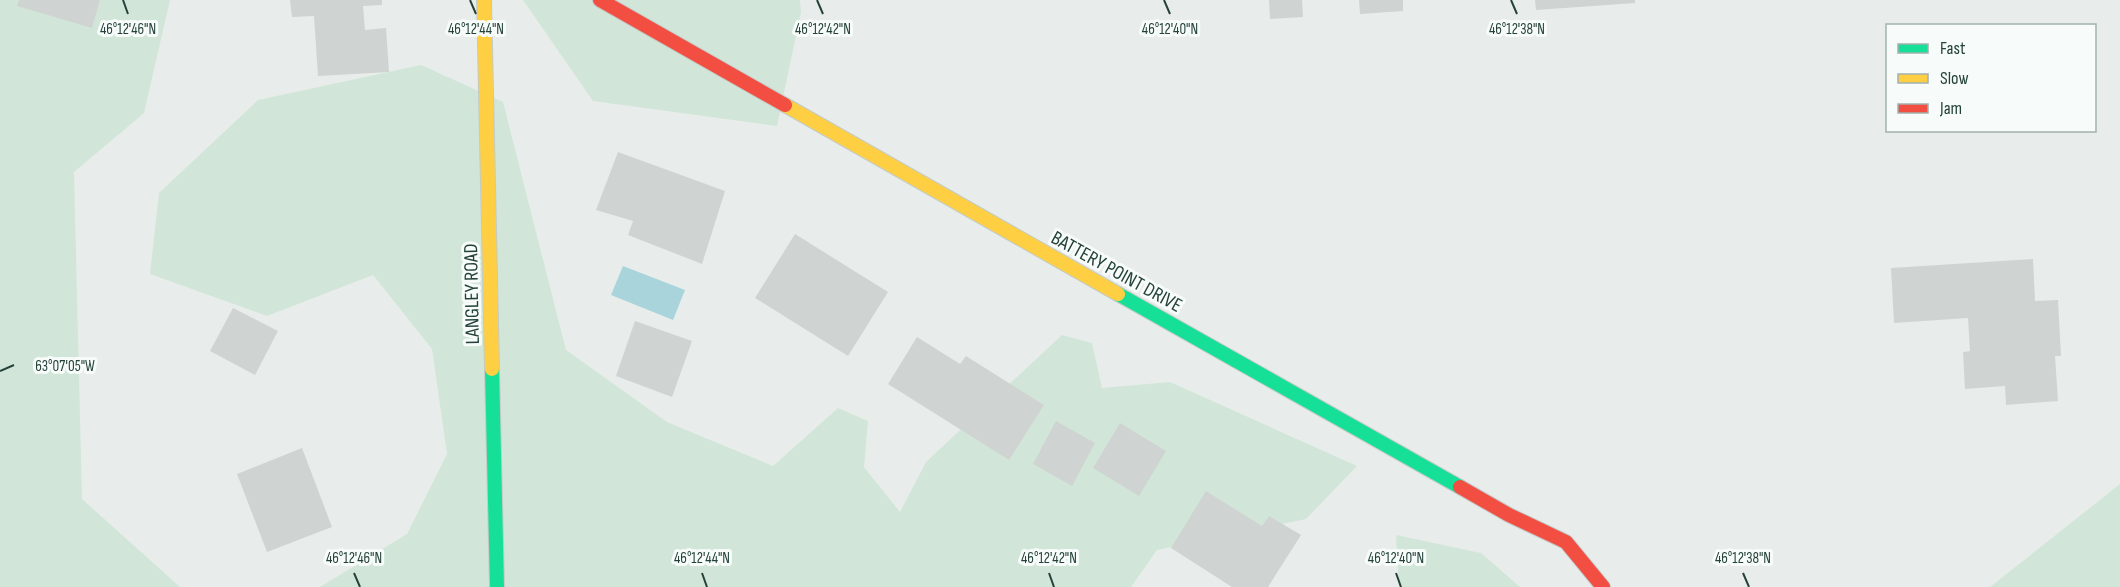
<svg xmlns="http://www.w3.org/2000/svg" width="2120" height="587" font-family="'Sofia Sans Condensed',sans-serif">
	<rect width="100%" height="100%" fill="#e8edeb"/>
	<!-- green -->
	<g fill="#d1e6d8">
		<polygon points="0,0 170,0 144,113 74,172 82,499 180,587 0,587"/>
		<polygon points="523,0 800,0 801,12 777,126 593,101"/>
		<polygon points="421,65 503,102 566,350 667,422 773,466 838,408 868,421 864,467 900,512 926,462 1062,335 1092,343 1102,388 1170,382 1357,466 1306,519 1157,550 1131,587 320,587 407,534 447,454 432,349 373,275 267,316 150,274 159,193 258,100"/>
		<polygon points="2120,484 2120,587 1990,587"/>
		<polygon points="1396,535 1481,553 1520,587 1399,587"/>
	</g>
	<!-- water -->
	<polygon fill="#a9d4db" points="623,266 685,290 673,320 611,295"/>
	<!-- building -->
	<g fill="#cfd4d2">
		<polygon points="19,0 100,0 92,28 17,6"/>
		<polygon points="290,0 382,0 382,5 363,6 365,30 386,28 389,72 318,76 314,16 292,17"/>
		<polygon points="1269,0 1302,0 1303,17 1270,19"/>
		<polygon points="1359,0 1403,0 1403,11 1360,14"/>
		<polygon points="1535,0 1635,0 1635,3 1536,10"/>
		<polygon points="618,152 725,191 702,264 628,235 633,221 596,210"/>
		<polygon points="795,234 888,292 848,356 755,298"/>
		<polygon points="2033,259 2035,301 2058,300 2061,356 2055,356 2058,401 2006,405 2005,386 1965,389 1963,352 1970,351 1968,318 1894,323 1891,268"/>
		<polygon points="233,308 278,331 255,375 210,351"/>
		<polygon points="635,321 692,341 672,397 616,376"/>
		<polygon points="917,337 960,364 966,356 1044,405 1009,460 888,384"/>
		<polygon points="1056,421 1095,443 1072,486 1033,464"/>
		<polygon points="1120,423 1166,451 1139,496 1093,468"/>
		<polygon points="302,448 332,527 267,552 237,474"/>
		<polygon points="1206,491 1262,526 1269,516 1301,535 1268,587 1232,587 1171,548"/>
	</g>
	<g fill="none" stroke-linecap="round" stroke-linejoin="round">
		<!-- fast casing -->
		<g stroke="#c3cbc8" stroke-width="16">
			<g id="fast">
				<polyline points="1118,294 1460,487"/>
				<polyline points="492,369 497,587"/>
			</g>
		</g>
		<!-- slow casing -->
		<g stroke="#c3cbc8" stroke-width="16">
			<g id="slow">
				<polyline points="484,0 492,369"/>
				<polyline points="785,105 1118,294"/>
			</g>
		</g>
		<!-- jam casing -->
		<g stroke="#c3cbc8" stroke-width="16">
			<g id="jam">
				<polyline points="600,0 785,105"/>
				<polyline points="1460,487 1509,515 1566,542 1603,587"/>
			</g>
		</g>
		<!-- fast -->
		<use href="#fast" stroke="#16e098" stroke-width="14"/>
		<!-- slow -->
		<use href="#slow" stroke="#ffcf43" stroke-width="14"/>
		<!-- jam -->
		<use href="#jam" stroke="#f24e42" stroke-width="14"/>
	</g>
	<!-- ticks -->
	<path fill="none" stroke="#24423a" stroke-width="2" d="M123 0 128 14M470 0 476 14M817 0 823 14M1164 0 1170 14M1511 0 1517 14M0 371 14 365M354 573 360 587M702 573 707 587M1049 573 1054 587M1396 573 1401 587M1743 573 1749 587"/>
	<g text-anchor="middle" stroke-width="6" stroke-linejoin="round" paint-order="stroke">
		<!-- street labels -->
		<g font-size="20" fill="#24423a" stroke="#f7fbf9">
			<text transform="translate(1117 271) rotate(29)" y="7">BATTERY POINT DRIVE</text>
			<text transform="translate(471 294) rotate(-91)" y="7">LANGLEY ROAD</text>
		</g>
	</g>
	<g font-size="15" text-anchor="middle" fill="#24423a" stroke="#f7fbf9" stroke-width="6" stroke-linejoin="round" paint-order="stroke">
		<text x="128" y="34">46°12'46"N</text>
		<text x="476" y="34">46°12'44"N</text>
		<text x="823" y="34">46°12'42"N</text>
		<text x="1170" y="34">46°12'40"N</text>
		<text x="1517" y="34">46°12'38"N</text>
		<text x="65" y="371">63°07'05"W</text>
		<text x="354" y="563">46°12'46"N</text>
		<text x="702" y="563">46°12'44"N</text>
		<text x="1049" y="563">46°12'42"N</text>
		<text x="1396" y="563">46°12'40"N</text>
		<text x="1743" y="563">46°12'38"N</text>
	</g>
	<!-- legend -->
	<rect x="1886" y="24" width="210" height="108" fill="#f7fbf9" stroke="#a3b1ad" stroke-width="1.5"/>
	<rect x="1898" y="44" width="30" height="9" fill="#16e098" stroke="#a3b1ad" stroke-width="1.5"/>
	<text x="1940" y="54" font-size="18" fill="#24423a">Fast</text>
	<rect x="1898" y="74" width="30" height="9" fill="#ffcf43" stroke="#a3b1ad" stroke-width="1.5"/>
	<text x="1940" y="84" font-size="18" fill="#24423a">Slow</text>
	<rect x="1898" y="104" width="30" height="9" fill="#f24e42" stroke="#a3b1ad" stroke-width="1.5"/>
	<text x="1940" y="114" font-size="18" fill="#24423a">Jam</text>
</svg>
